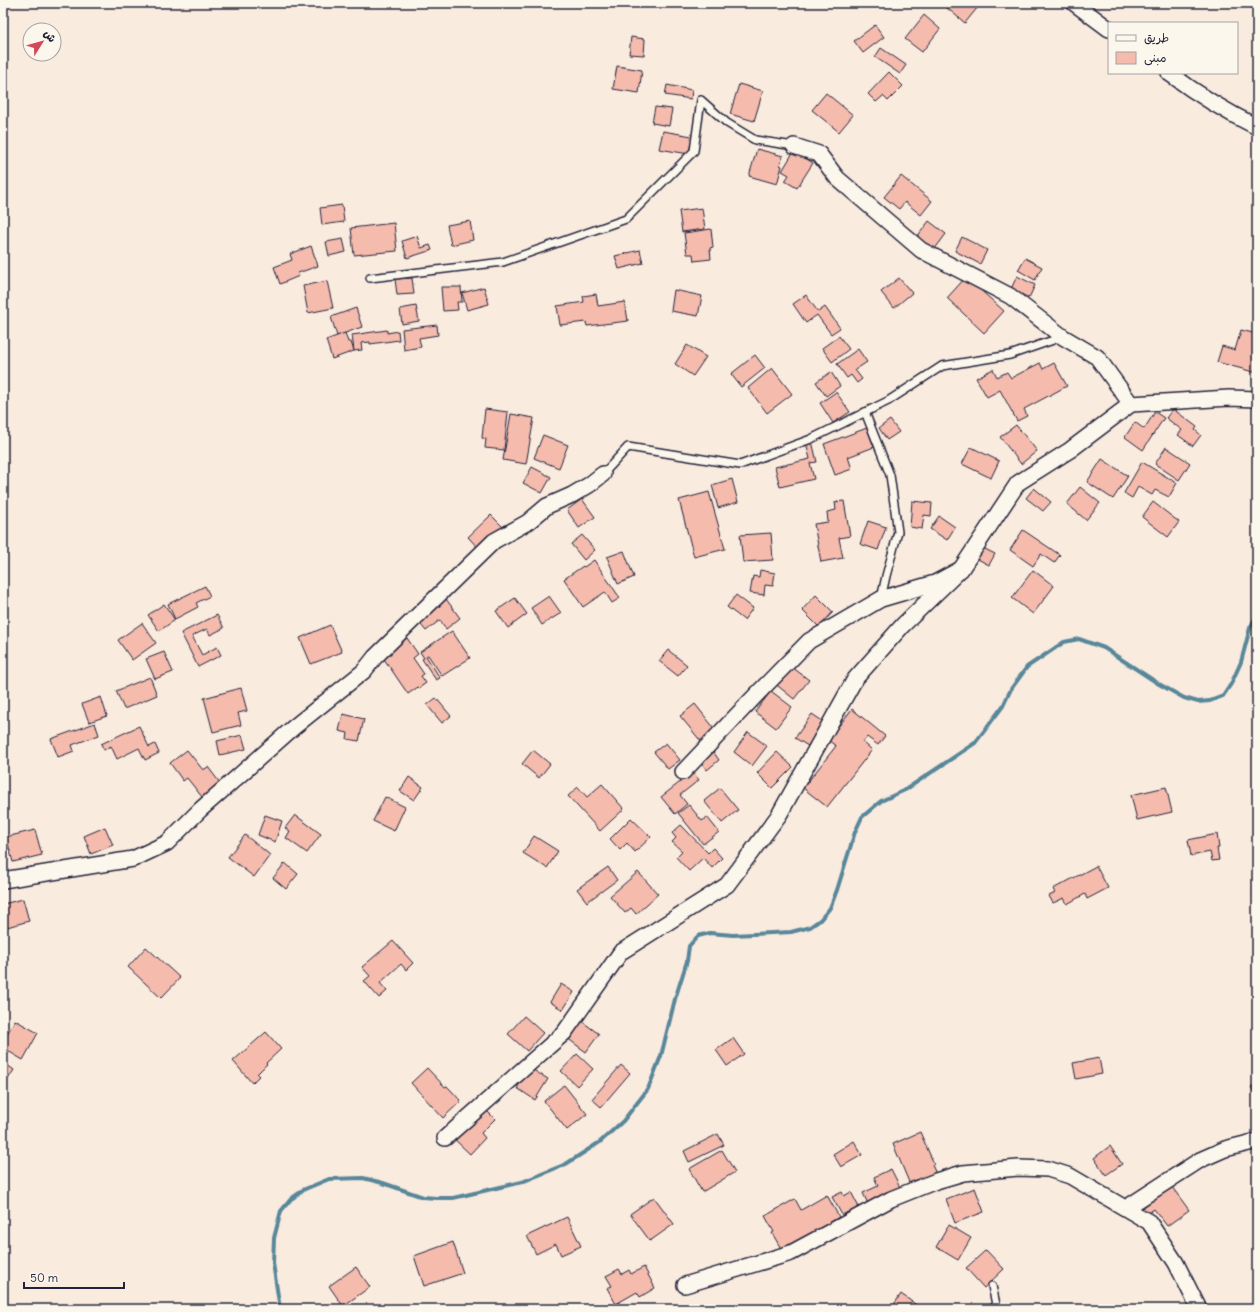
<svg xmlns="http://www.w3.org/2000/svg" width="1260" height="1312" font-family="Delius,'Playpen Sans Arabic',sans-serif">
	<rect width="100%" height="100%" fill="#faebdf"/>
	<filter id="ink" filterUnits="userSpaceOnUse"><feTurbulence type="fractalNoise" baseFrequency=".025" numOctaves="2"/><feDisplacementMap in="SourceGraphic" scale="8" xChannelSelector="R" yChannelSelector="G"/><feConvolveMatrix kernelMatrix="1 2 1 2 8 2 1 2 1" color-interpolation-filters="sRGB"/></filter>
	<g filter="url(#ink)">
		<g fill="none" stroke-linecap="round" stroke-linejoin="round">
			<!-- stream -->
			<polyline stroke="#58879a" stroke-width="4" points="280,1309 273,1263 274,1238 281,1211 291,1199 305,1189 329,1179 363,1178 383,1183 423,1197 436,1198 453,1198 522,1182 566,1164 600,1142 623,1121 648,1089 661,1056 675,999 687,961 689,946 698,936 710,933 733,935 791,932 810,927 820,920 830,908 837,890 855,832 862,817 881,801 905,790 975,743 1003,706 1011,689 1027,667 1064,642 1079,639 1104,648 1159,684 1184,698 1198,702 1210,701 1223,696 1231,684 1241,662 1250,628 1257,615"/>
		</g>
		<!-- building -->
		<g fill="#f5bbad" stroke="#22223b">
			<polygon points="941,3 974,3 978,7 965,23"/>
			<polygon points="924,15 940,29 922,52 905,39"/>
			<polygon points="875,25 884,37 863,53 854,41"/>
			<polygon points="631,37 645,39 644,55 629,54"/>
			<polygon points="881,48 906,65 900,74 875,57"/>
			<polygon points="617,66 642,70 639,93 613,89"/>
			<polygon points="889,72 903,86 888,101 883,96 876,102 868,94"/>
			<polygon points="739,84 763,91 754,121 730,114"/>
			<polygon points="667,85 692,90 691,99 665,95"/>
			<polygon points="826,93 853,115 839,132 812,110"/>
			<polygon points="655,107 672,109 669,126 652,123"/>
			<polygon points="663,131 692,136 689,154 659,149"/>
			<polygon points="757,149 783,156 780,165 782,166 777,184 749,176"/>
			<polygon points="794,151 813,163 797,188 785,181 789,175 782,171"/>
			<polygon points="901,176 932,201 921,215 905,202 899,209 884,197"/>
			<polygon points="342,205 344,222 322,225 320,208"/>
			<polygon points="702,208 705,229 682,232 679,211"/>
			<polygon points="470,221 473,240 451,245 447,225"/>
			<polygon points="929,221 946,234 934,250 917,237"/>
			<polygon points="394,223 397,251 354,255 351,228"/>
			<polygon points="711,229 713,247 710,248 711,259 694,261 693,254 687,254 684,233"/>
			<polygon points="417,236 421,248 430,245 432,250 407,258 402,241"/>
			<polygon points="962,237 987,250 980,264 955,251"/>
			<polygon points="343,239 346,252 329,256 326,242"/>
			<polygon points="311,246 318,266 298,273 299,276 280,284 274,267 292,260 290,254"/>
			<polygon points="640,250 643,263 619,269 615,256"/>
			<polygon points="1025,258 1042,267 1035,280 1018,270"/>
			<polygon points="1017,276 1035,285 1029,298 1011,289"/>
			<polygon points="966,277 1004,311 984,333 947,298"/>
			<polygon points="412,278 414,294 397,295 395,279"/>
			<polygon points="899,278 912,293 894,308 881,292"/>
			<polygon points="327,281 333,308 308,313 303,286"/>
			<polygon points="441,287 461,287 462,302 457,302 458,310 443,311"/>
			<polygon points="484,287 489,304 467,310 462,293"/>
			<polygon points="674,290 702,296 698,316 671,311"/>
			<polygon points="596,294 598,306 625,302 628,321 587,326 586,322 560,325 557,306 584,302 583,296"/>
			<polygon points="806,295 818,312 825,307 840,328 831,334 817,315 806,323 793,304"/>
			<polygon points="416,306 419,321 402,324 400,309"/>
			<polygon points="356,308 362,327 337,336 331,317"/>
			<polygon points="437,325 438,335 419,338 421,347 404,350 402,329"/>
			<polygon points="387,330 387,333 398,331 399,340 370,344 370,342 361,343 362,350 354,351 352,335"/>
			<polygon points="1241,330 1257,334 1257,373 1217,362 1222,346 1235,350"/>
			<polygon points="345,333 348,342 351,342 354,351 332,359 326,340"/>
			<polygon points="839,336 849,349 832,362 822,348"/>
			<polygon points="687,345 706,357 693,376 675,364"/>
			<polygon points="858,349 867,362 855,370 862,379 857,383 851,375 847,378 837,364"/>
			<polygon points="755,355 765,368 741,387 731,374"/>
			<polygon points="1040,363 1043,369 1054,363 1067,386 1024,409 1027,416 1017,421 1000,390 987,397 976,378 993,369 997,377 1007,372 1011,378"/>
			<polygon points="772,368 792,394 767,413 748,388"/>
			<polygon points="831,372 840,386 826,396 816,382"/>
			<polygon points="836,392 850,412 833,423 820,403"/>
			<polygon points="485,409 508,412 504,450 485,448 486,439 482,438"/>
			<polygon points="1173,409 1197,427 1195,430 1201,435 1193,446 1178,435 1182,430 1166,418"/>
			<polygon points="1155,412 1164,418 1143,450 1125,437 1135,422 1144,429"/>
			<polygon points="511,414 534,418 526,464 503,460"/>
			<polygon points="890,420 899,432 887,440 879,428"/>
			<polygon points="1016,425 1037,451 1021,464 1000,437"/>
			<polygon points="867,428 874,447 848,457 852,469 835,475 824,444"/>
			<polygon points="543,435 568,445 559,468 534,458"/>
			<polygon points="812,441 817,462 810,463 814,479 780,487 775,467 810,459 806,442"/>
			<polygon points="971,447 999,461 991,478 962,464"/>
			<polygon points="1166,447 1190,463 1179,480 1155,464"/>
			<polygon points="1102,459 1128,476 1113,499 1087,482"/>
			<polygon points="1142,462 1177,483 1169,497 1155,490 1152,495 1138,487 1132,498 1124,493"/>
			<polygon points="532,467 551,477 542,493 523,483"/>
			<polygon points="732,479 738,502 718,508 712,485"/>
			<polygon points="1080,487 1100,503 1086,520 1067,504"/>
			<polygon points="1034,488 1051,502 1043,511 1026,498"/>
			<polygon points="709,492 725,549 694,557 679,500"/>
			<polygon points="582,499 595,517 579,528 567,510"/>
			<polygon points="844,501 850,536 839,538 843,558 821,562 814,524 828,522 827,512 836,510 835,502"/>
			<polygon points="912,501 932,503 931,516 924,515 922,529 910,527"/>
			<polygon points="1153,502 1179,522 1168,537 1142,517"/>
			<polygon points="491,515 503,527 480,550 468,537"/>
			<polygon points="939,516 955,527 947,540 930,529"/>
			<polygon points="868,521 886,527 878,550 860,544"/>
			<polygon points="1023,530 1060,555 1054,563 1041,554 1033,566 1010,550"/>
			<polygon points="771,533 773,560 743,562 740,535"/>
			<polygon points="582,535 595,550 584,560 571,544"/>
			<polygon points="979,546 995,554 989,565 974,557"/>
			<polygon points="624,551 634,577 618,584 607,557"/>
			<polygon points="594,560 620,598 612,603 605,592 583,607 564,579 583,566 584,567"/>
			<polygon points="760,570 775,573 773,586 765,585 764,595 750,593 753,576 759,577"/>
			<polygon points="1033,570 1054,586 1033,614 1012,598"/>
			<polygon points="205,586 210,596 196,603 198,607 175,619 168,604"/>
			<polygon points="736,595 753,608 744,620 727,607"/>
			<polygon points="816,595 833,612 819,627 802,610"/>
			<polygon points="549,596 561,613 542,625 531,608"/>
			<polygon points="515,598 527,614 508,628 496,611"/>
			<polygon points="446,599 460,618 446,629 440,620 426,631 417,620"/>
			<polygon points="164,604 175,620 159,631 148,615"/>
			<polygon points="217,615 224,628 210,635 207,629 192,636 202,655 217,647 221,655 198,667 181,633"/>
			<polygon points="142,623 156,643 132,660 118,640"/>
			<polygon points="330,625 342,652 311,664 300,638"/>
			<polygon points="452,631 470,658 442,676 428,655 426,656 440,678 436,680 422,659 424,658 420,652"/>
			<polygon points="407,638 418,654 413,658 424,674 421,676 426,683 419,688 418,687 408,694 382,656"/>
			<polygon points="668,650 687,665 678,676 659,661"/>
			<polygon points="164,652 173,672 155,679 146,659"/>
			<polygon points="788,664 809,680 794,699 773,682"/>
			<polygon points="150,677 157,695 124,709 116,691"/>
			<polygon points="241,688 247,711 238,713 241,725 213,732 204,698"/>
			<polygon points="771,691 792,707 776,728 755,712"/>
			<polygon points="101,697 107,716 89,722 82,704"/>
			<polygon points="436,698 451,716 442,723 427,705"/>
			<polygon points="695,704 718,733 704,745 680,716"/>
			<polygon points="852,709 885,736 878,745 867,737 863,742 872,750 827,807 803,788 836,746 828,740"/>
			<polygon points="343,714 364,719 359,741 347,739 348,733 339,731"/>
			<polygon points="812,714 824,722 808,746 795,738"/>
			<polygon points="95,723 99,735 72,745 74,751 58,757 51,739"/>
			<polygon points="139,726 149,747 155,744 159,753 145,760 139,748 117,759 111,746 104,750 101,744"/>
			<polygon points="748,732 767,746 752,766 734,752"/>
			<polygon points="242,735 246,749 220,755 217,741"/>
			<polygon points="666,743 680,760 668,769 654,752"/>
			<polygon points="187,750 203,770 208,767 220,783 202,797 187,778 183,781 170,763"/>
			<polygon points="533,750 550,764 539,778 522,764"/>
			<polygon points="712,750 719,760 707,770 699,760"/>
			<polygon points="777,752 793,767 772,788 757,773"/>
			<polygon points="693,772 699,780 680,795 687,804 675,814 661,797"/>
			<polygon points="409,777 423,787 414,800 400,791"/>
			<polygon points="602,784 624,809 600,831 568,796 578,787 587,797"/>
			<polygon points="1166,787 1172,812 1137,820 1131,795"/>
			<polygon points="720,788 738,810 722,823 704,801"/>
			<polygon points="385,797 405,807 394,831 373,821"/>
			<polygon points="689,805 702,821 707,817 719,832 703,844 678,813"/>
			<polygon points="265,815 282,821 275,842 258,835"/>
			<polygon points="295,815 321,834 307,853 286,838 290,831 285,828"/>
			<polygon points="631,818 651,837 635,852 627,843 620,850 610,839"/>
			<polygon points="681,825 708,853 713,848 722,858 712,868 703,858 689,871 676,857 682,851 672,842 676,838 672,833"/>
			<polygon points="105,827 113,845 91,854 84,836"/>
			<polygon points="35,830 42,855 13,862 6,837"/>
			<polygon points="1217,834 1219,848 1217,848 1219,860 1212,861 1210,852 1191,856 1188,840"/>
			<polygon points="245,835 270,855 254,877 228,857"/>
			<polygon points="534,836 558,851 547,868 523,853"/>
			<polygon points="285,863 298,874 286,889 273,878"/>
			<polygon points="1096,866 1108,888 1087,899 1085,894 1067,904 1064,898 1053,903 1049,896 1055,893 1053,889"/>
			<polygon points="608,867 617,880 587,902 577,889"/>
			<polygon points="638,872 658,894 636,914 631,908 625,913 610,896"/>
			<polygon points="23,899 29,921 7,927 3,914 3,904"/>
			<polygon points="393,941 413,963 406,970 401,964 380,983 387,991 379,998 364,981 370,976 362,967"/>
			<polygon points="146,947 180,978 161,998 128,967"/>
			<polygon points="561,984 574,992 563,1010 550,1002"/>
			<polygon points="524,1016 543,1033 527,1051 508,1034"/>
			<polygon points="15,1020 38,1033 23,1060 3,1048 3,1041"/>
			<polygon points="580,1020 599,1034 586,1052 567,1038"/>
			<polygon points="266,1032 281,1049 266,1063 267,1064 257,1074 259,1076 252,1083 233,1061"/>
			<polygon points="733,1038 744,1054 727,1066 716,1050"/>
			<polygon points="577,1054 593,1069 577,1086 561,1071"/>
			<polygon points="1099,1058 1102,1074 1076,1079 1073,1063"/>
			<polygon points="3,1062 14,1070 3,1087"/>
			<polygon points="621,1065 630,1073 601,1107 592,1099"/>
			<polygon points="427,1068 445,1087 447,1086 461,1101 443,1118 411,1083"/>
			<polygon points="530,1068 548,1079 535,1100 517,1088"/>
			<polygon points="1257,1083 1257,1097 1251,1087"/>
			<polygon points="564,1085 587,1114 567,1130 544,1101"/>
			<polygon points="483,1107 495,1119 481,1133 485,1138 470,1154 453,1138"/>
			<polygon points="920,1132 934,1164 932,1165 937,1176 911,1187 893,1144"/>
			<polygon points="718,1134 724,1145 689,1162 684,1151"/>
			<polygon points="854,1141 862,1155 841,1167 833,1154"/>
			<polygon points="1110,1146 1122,1164 1106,1175 1094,1158"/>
			<polygon points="722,1150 735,1172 702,1192 689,1169"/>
			<polygon points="891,1169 902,1191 869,1206 863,1193 878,1186 874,1177"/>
			<polygon points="1172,1187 1189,1210 1167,1226 1154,1209 1147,1214 1142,1208"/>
			<polygon points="975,1188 984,1212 955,1223 946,1199"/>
			<polygon points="842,1192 844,1196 851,1192 862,1213 854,1217 850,1211 842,1215 832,1197"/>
			<polygon points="827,1195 839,1217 799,1241 783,1252 772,1233 774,1232 765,1216 795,1199 801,1210"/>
			<polygon points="654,1197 674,1224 650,1241 630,1214"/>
			<polygon points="567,1217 581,1246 561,1255 556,1244 536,1254 527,1236"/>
			<polygon points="949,1225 971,1238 958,1260 936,1247"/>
			<polygon points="453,1242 463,1273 424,1286 414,1256"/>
			<polygon points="986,1250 1004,1269 984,1288 966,1268"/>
			<polygon points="356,1267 370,1287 343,1306 329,1286"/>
			<polygon points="644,1267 655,1288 640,1297 637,1292 616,1304 607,1288 612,1286 606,1276 619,1269 622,1274 629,1270 631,1274"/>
			<polygon points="901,1294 922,1309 891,1309"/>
		</g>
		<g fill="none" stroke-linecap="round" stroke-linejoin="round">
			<!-- lane casing -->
			<g stroke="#22223b" stroke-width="10">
				<g id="lane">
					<polyline points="370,278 503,262 626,219 694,151 701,100 727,123 755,140 794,146"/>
					<polyline points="865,412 890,475 898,532 886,576 881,599"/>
					<polyline points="603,474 628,447 740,465 811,439 888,401 942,366 1010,355 1062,337"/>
					<polyline points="992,1286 997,1309"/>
				</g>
			</g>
			<!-- street casing -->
			<g stroke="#22223b" stroke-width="18">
				<g id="street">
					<polyline points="1074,3 1109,29"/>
					<path d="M1169 73C1197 94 1226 112 1257 127"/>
					<polyline points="794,146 819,154 837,178 921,250 1010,296 1063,337 1097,357 1131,404 1229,398 1257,399"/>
					<polyline points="683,772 758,693 809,641 881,599 935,583 961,569 1018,483 1070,450 1131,404"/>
					<polyline points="3,880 133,859 167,843 200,810 294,727 364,671 375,657 494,541 528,522 547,506 572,495 589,485 603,474"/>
					<polyline points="445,1138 564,1033 621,952 727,885 779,815 855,679 903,625 961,569"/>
					<polyline points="1126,1208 1200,1160 1225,1149 1257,1141"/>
					<polyline points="685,1285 791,1253 891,1199 936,1181 963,1173 1018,1168 1048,1169 1070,1176 1149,1222 1176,1263 1199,1309"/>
				</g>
			</g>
			<!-- lane -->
			<use href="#lane" stroke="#fbf7ec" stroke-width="7"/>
			<!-- street -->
			<use href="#street" stroke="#fbf7ec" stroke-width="15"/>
		</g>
	</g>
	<!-- margin -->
	<rect width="1260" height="1312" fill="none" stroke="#fbf7ec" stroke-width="16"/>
	<rect x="8" y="8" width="1244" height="1296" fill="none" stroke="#22223b" stroke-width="1.5" filter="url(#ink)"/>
	<!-- legend -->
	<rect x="1108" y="22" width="130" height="52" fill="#fbf7ec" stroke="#a4a2a5"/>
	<rect x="1116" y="35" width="20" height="6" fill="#fbf7ec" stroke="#a4a2a5"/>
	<text x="1144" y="42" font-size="12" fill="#22223b">طريق</text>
	<rect x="1116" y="52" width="20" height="12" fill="#f5bbad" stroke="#a4a2a5"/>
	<text x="1144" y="62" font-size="12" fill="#22223b">مبنى</text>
	<!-- north arrow -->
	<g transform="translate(42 42) rotate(53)"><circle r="19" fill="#fbf7ec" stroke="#a4a2a5"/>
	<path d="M0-3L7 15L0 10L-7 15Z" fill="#d1495b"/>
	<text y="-6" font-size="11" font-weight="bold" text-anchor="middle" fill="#22223b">ش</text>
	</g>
	<!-- scale -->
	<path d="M24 1282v6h100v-6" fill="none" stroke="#22223b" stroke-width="2"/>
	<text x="30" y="1282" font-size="12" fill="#22223b" stroke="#fbf7ec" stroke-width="3" paint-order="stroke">50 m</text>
</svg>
